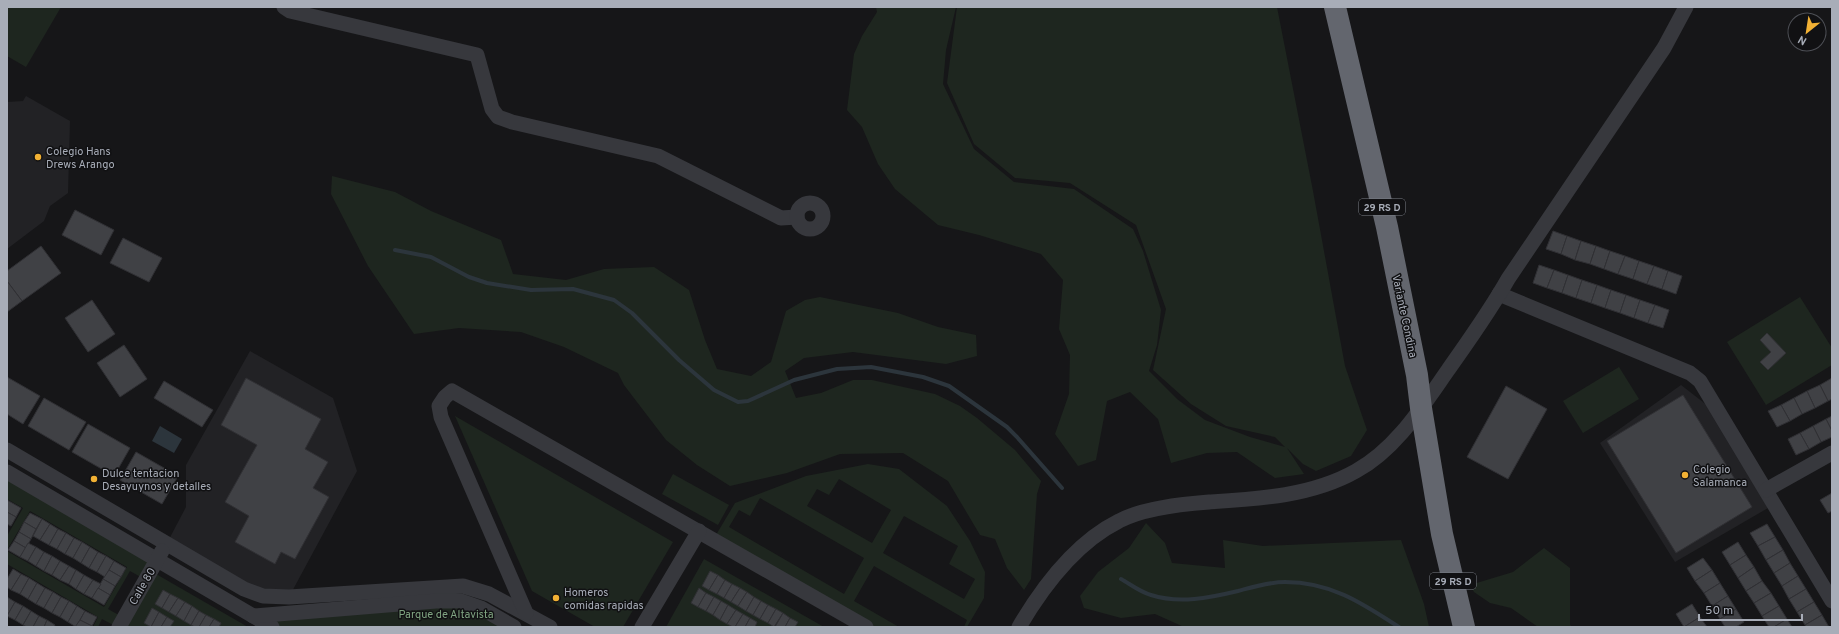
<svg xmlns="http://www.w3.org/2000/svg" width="1839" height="634" font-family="Overpass,sans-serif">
	<rect width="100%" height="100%" fill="#161618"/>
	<!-- built -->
	<g fill="#222225">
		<polygon points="26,96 70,121 68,193 50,206 44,221 7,249 7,102 23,101"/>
		<polygon points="250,351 333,398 357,471 289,597 263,596 166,545 186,507 186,465"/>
		<polygon points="1681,385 1708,406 1768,508 1675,562 1600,443"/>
	</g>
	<!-- green -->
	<g fill="#1e261f" fill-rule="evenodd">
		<polygon points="7,7 61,7 26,67 7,56"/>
		<polygon points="876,7 956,7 946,50 943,84 974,149 1014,182 1074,189 1133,229 1143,251 1161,310 1157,345 1149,371 1177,399 1205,420 1250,437 1285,447 1275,437 1226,426 1191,404 1153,370 1166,309 1136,225 1070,183 1015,178 974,144 947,83 957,7 1277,7 1313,191 1345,366 1367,430 1351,456 1316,471 1303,464 1287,448 1304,474 1275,478 1237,452 1207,453 1171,463 1158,419 1130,392 1107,401 1096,460 1078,466 1055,434 1069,394 1070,355 1059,329 1063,280 1041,254 979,235 938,225 895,189 878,164 862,127 847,110 854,54 862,36 877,12"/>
		<polygon points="332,176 395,192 431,211 501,240 513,274 566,280 604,269 654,267 689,290 705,340 717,369 751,376 771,362 786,311 805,300 820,297 898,313 938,327 976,335 977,356 946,364 853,352 804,358 785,371 796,398 821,393 853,380 872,380 935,394 960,406 977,418 1015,450 1041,481 1037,494 1031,579 1024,590 1007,568 995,539 980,535 948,481 903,453 840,454 787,473 730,486 697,465 666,440 624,385 618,373 564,347 521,332 459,328 414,334 368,266 331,194"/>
		<polygon points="1800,297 1832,348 1832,365 1766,405 1727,342"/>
		<polygon points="1619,367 1639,399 1583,433 1563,401"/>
		<polygon points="455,416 673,542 623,627 595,627 532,591"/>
		<path d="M868 464 899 469 947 506 970 541 985 572 984 598 967 627H964L967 620 874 566 854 601 899 627H866L713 540 735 503 806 476ZM839 479 891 510 872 543 807 506 817 489 829 495ZM760 498 864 558 844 594 729 527 739 510 750 516ZM904 516 958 546 949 564 975 579 964 599 883 553Z"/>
		<polygon points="7,472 158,559 146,580 130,571 108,609 124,618 117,627 102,619 98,627 93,627 98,617 7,564 7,551 104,607 127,567 30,511 7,550 7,536 23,508 7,499"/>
		<polygon points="673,474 729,505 718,525 662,494"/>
		<polygon points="1146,523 1165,543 1172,563 1225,568 1223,540 1263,546 1401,540 1424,604 1429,627 1184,627 1155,614 1121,618 1084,608 1080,596 1098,572 1129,548"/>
		<polygon points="1544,548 1570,568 1570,625 1572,627 1538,627 1511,608 1490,603 1474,592 1470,585 1513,572"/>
		<polygon points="704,559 824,627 666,627"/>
		<polygon points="156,574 248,627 127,627"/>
		<polygon points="461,601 514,627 272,627 253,616"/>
	</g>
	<!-- water -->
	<polygon fill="#2c353c" points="160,426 182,439 174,453 152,441"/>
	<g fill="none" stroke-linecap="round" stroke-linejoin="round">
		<!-- stream -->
		<g stroke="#2c353c" stroke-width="4">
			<polyline points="395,250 431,257 469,277 487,283 531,290 573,289 614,300 632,313 679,360 714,390 738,402 748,401 794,380 837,369 871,367 923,377 949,386 1007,427 1017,437 1062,488"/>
			<path d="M1121 579C1130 584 1140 592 1151 595 1179 604 1209 598 1238 591 1253 587 1269 582 1285 582 1331 582 1362 603 1399 627"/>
		</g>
	</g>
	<!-- building -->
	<g fill="#404145" stroke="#303034">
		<polygon points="75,210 114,230 101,255 62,235"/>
		<polygon points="1553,231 1567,236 1561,254 1546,249"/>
		<polygon points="1567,236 1581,241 1575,260 1561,254"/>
		<polygon points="123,238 162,258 149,282 110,263"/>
		<polygon points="1581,241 1596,246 1590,264 1575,260"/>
		<polygon points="41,246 61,273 22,301 7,281 7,271"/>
		<polygon points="1596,246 1610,251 1604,269 1590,264"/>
		<polygon points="1610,251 1625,256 1618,274 1604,269"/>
		<polygon points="1625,256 1639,261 1633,279 1618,274"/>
		<polygon points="1639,261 1654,266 1647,284 1633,279"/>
		<polygon points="1539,265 1554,270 1547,288 1533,283"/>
		<polygon points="1654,266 1668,271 1662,289 1647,284"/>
		<polygon points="1554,270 1568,275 1562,293 1547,288"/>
		<polygon points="1668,271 1682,276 1676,294 1662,289"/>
		<polygon points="1568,275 1582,280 1576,298 1562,293"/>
		<polygon points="1582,280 1597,285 1591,303 1576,298"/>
		<polygon points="7,281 22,301 7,312"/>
		<polygon points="1597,285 1611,290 1605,308 1591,303"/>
		<polygon points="1611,290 1626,295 1620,313 1605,308"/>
		<polygon points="1626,295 1640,300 1634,318 1620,313"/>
		<polygon points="92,300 115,334 88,352 65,318"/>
		<polygon points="1640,300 1655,305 1648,323 1634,318"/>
		<polygon points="1655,305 1669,310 1663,328 1648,323"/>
		<polygon points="1767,333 1786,353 1768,370 1760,362 1771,352 1760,340"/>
		<polygon points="124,345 147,379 120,397 97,363"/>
		<polygon points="7,377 40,396 23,424 7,414"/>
		<polygon points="246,378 321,419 305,449 328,462 313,488 329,497 295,559 281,552 275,564 235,542 249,516 225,502 257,445 221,425"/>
		<polygon points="1832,378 1832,399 1828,401 1820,385"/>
		<polygon points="164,381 213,410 202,427 154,398"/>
		<polygon points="1820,385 1828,401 1815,408 1807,391"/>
		<polygon points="1506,386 1547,409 1508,479 1467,457"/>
		<polygon points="1807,391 1815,408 1802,414 1794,398"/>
		<polygon points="1683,395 1752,507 1676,553 1607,441"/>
		<polygon points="44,398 86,422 69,450 28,426"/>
		<polygon points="1794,398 1802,414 1790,421 1781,405"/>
		<polygon points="1781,405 1790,421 1777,427 1768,411"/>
		<polygon points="1832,416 1832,431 1826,419"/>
		<polygon points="1826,419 1832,431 1832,437 1821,442 1813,426"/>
		<polygon points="88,424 130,448 114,476 72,452"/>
		<polygon points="1813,426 1821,442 1809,449 1800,433"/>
		<polygon points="1800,433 1809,449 1796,455 1788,439"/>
		<polygon points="136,452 178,476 162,504 120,480"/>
		<polygon points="1832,493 1832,511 1828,513 1820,500"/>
		<polygon points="7,500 21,508 16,517 7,512"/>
		<polygon points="7,512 16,517 11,526 7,524"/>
		<polygon points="30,513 42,519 36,529 24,522"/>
		<polygon points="42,519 50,524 40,540 33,536"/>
		<polygon points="24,522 36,529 31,539 19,532"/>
		<polygon points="50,524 58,529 49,545 40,540"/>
		<polygon points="1767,524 1775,537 1758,546 1750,533"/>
		<polygon points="58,529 66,533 57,549 49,545"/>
		<polygon points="19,532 31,539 26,548 14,541"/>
		<polygon points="66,533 74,538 65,554 57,549"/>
		<polygon points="1775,537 1783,550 1766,560 1758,546"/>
		<polygon points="74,538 82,542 73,558 65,554"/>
		<polygon points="14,541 26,548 20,557 8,550"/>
		<polygon points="82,542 90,547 81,563 73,558"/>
		<polygon points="1738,542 1746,555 1730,565 1722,552"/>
		<polygon points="28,543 36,547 28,561 20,557"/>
		<polygon points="36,547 44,552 36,566 28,561"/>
		<polygon points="90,547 98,552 89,568 81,563"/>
		<polygon points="1783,550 1790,563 1774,573 1766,560"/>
		<polygon points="44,552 52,556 44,571 36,566"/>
		<polygon points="98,552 106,556 97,572 89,568"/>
		<polygon points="1746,555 1754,567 1738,578 1730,565"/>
		<polygon points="52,556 60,561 52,575 44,571"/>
		<polygon points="106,556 114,561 105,577 97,572"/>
		<polygon points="1703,558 1712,570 1695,581 1687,568"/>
		<polygon points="60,561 69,566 60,580 52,575"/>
		<polygon points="114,561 126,568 121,577 109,570"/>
		<polygon points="1790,563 1798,576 1782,586 1774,573"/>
		<polygon points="69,566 76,570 69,584 60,580"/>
		<polygon points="1754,567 1762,581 1746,591 1738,578"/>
		<polygon points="13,569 21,574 11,590 7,587 7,579"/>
		<polygon points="76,570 84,575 76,589 69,584"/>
		<polygon points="109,570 121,577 115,586 103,579"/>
		<polygon points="1712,570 1720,583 1704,593 1695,581"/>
		<polygon points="710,571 718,575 709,590 702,586"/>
		<polygon points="21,574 29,578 20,594 11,590"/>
		<polygon points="84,575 93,580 84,594 76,589"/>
		<polygon points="718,575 725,580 717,594 709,590"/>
		<polygon points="1798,576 1806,589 1789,599 1782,586"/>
		<polygon points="29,578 37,583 28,599 20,594"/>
		<polygon points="103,579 115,586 110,595 98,588"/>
		<polygon points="93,580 101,584 92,598 84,594"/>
		<polygon points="725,580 732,584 724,598 717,594"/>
		<polygon points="1762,581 1771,593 1754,603 1746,591"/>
		<polygon points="37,583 45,588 36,604 28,599"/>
		<polygon points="1720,583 1728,596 1712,606 1704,593"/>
		<polygon points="732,584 740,588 731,602 724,598"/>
		<polygon points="45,588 53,592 44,608 36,604"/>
		<polygon points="98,588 110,595 104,605 92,598"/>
		<polygon points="699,588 706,593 698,607 691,603"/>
		<polygon points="740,588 747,592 738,606 731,602"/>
		<polygon points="1806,589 1814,602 1797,612 1789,599"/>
		<polygon points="163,590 170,594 162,608 155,604"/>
		<polygon points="53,592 61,597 52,613 44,608"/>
		<polygon points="747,592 754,597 746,611 738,606"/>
		<polygon points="706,593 714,597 706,611 698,607"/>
		<polygon points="1771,593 1779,606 1762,616 1754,603"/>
		<polygon points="170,594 178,598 169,612 162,608"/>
		<polygon points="1728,596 1736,609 1720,619 1712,606"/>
		<polygon points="7,597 15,602 7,616"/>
		<polygon points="61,597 69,601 60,617 52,613"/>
		<polygon points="714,597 721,601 713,615 706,611"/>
		<polygon points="754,597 761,601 753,615 746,611"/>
		<polygon points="178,598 185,602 176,616 169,612"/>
		<polygon points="69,601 77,606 68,622 60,617"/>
		<polygon points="721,601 728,605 720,620 713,615"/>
		<polygon points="761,601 768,605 760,619 753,615"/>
		<polygon points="15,602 23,606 15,620 7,616"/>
		<polygon points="185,602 192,606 184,621 176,616"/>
		<polygon points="1814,602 1822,615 1805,625 1797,612"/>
		<polygon points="1692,604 1700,617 1684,627 1676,614"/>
		<polygon points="728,605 736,610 727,624 720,620"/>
		<polygon points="768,605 776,609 768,623 760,619"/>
		<polygon points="23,606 31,611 23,625 15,620"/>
		<polygon points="77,606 85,611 76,627 68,622"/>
		<polygon points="192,606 199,611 191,625 184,621"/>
		<polygon points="1779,606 1787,619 1774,627 1769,627 1762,616"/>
		<polygon points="152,608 159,612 151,627 144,623"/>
		<polygon points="776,609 783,613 774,627 768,623"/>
		<polygon points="1736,609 1744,622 1736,627 1725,627 1720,619"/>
		<polygon points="736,610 743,614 735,627 733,627 727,624"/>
		<polygon points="31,611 39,616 33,627 27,627 23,625"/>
		<polygon points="85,611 97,617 92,626 80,620"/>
		<polygon points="199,611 206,615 199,627 195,627 191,625"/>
		<polygon points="159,612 167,617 161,627 151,627"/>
		<polygon points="783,613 790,618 785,627 775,627"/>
		<polygon points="743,614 750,618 745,627 735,627"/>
		<polygon points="206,615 214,619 209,627 199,627"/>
		<polygon points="1822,615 1829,627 1806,627 1805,625"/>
		<polygon points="39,616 47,620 44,627 33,627"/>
		<polygon points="167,617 174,621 170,627 161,627"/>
		<polygon points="1700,617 1707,627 1684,627"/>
		<polygon points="750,618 757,622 755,627 745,627"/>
		<polygon points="790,618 798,622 795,627 785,627"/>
		<polygon points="214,619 221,623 219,627 209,627"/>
		<polygon points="1787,619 1792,627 1774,627"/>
		<polygon points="47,620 55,625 54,627 44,627"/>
		<polygon points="80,620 92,626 91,627 75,627"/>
	</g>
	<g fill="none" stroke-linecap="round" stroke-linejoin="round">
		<!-- street -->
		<g stroke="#37383d" stroke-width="15">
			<polyline points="284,7 290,11 477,55 492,109 498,117 512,122 658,156 781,218 797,217"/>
			<circle cx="810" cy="216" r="13"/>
			<polyline points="1499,294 1690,373 1700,381 1832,601"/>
			<polyline points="7,450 244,589 263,596 289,597 463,586 489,594 550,627"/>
			<polyline points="7,472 272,627"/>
			<polyline points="1766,490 1832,453"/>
			<polyline points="526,613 441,417 439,406 445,397 452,391 866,627"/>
			<polyline points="253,616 436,601 461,601 481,608 514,627"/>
			<polyline points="119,627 162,551"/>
			<polyline points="642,627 699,531"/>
			<path d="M1019 627C1043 586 1075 543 1119 521 1143 508 1182 504 1209 502 1258 499 1312 496 1356 471 1396 449 1422 407 1448 370 1469 340 1490 311 1508 279L1664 48 1686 7"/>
		</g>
		<!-- highway -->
		<polyline stroke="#63666e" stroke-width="22" points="1335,7 1387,227 1417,375 1421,408 1442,534 1464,627"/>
	</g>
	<!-- markers -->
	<g fill="#f2b134" stroke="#111113" stroke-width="1.5">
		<circle cx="38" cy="157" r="4"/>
		<circle cx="1685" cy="475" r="4"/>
		<circle cx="94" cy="479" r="4"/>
		<circle cx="556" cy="598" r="4"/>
	</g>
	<g text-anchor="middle" stroke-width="3" stroke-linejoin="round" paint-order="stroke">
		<!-- shield labels -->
		<g fill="#111113" stroke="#7b7e86" stroke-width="1">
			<rect x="1359" y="199" width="46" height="16" rx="3"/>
			<rect x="1430" y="573" width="46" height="16" rx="3"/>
		</g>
		<g font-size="10" font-weight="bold" fill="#a8adb8">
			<text x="1382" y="211">29 RS D</text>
			<text x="1453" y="585">29 RS D</text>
		</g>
		<!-- poi labels -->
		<g font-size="11" fill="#a8adb8" stroke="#111113" text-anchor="start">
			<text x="46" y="155">Colegio Hans<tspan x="46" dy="13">Drews Arango</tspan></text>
			<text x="1693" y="473">Colegio<tspan x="1693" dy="13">Salamanca</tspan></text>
			<text x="102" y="477">Dulce tentacion<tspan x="102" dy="13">Desayuynos y detalles</tspan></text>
			<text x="564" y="596">Homeros<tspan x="564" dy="13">comidas rapidas</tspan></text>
		</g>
		<!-- street labels -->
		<g font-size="11" fill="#a8adb8" stroke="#111113">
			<text transform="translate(1405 316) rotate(78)" y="4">Variante Condina</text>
			<text transform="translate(142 586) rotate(-60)" y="4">Calle 80</text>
		</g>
		<!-- park labels -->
		<g font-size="11" fill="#7fa381" stroke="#111113">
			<text x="446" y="618">Parque de Altavista</text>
		</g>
	</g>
	<!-- border -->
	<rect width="1839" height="634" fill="none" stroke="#a8adb8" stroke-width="16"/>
	<!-- north arrow -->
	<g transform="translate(1807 32) rotate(210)"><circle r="19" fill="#111113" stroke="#4d4f55"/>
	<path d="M0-3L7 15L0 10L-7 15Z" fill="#f2b134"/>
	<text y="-6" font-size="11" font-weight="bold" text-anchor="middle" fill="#a8adb8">N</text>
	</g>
	<!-- scale -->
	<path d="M1699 614v6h103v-6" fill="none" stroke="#a8adb8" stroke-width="2"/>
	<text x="1705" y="614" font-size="12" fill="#a8adb8" stroke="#111113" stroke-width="3" paint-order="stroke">50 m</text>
</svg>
